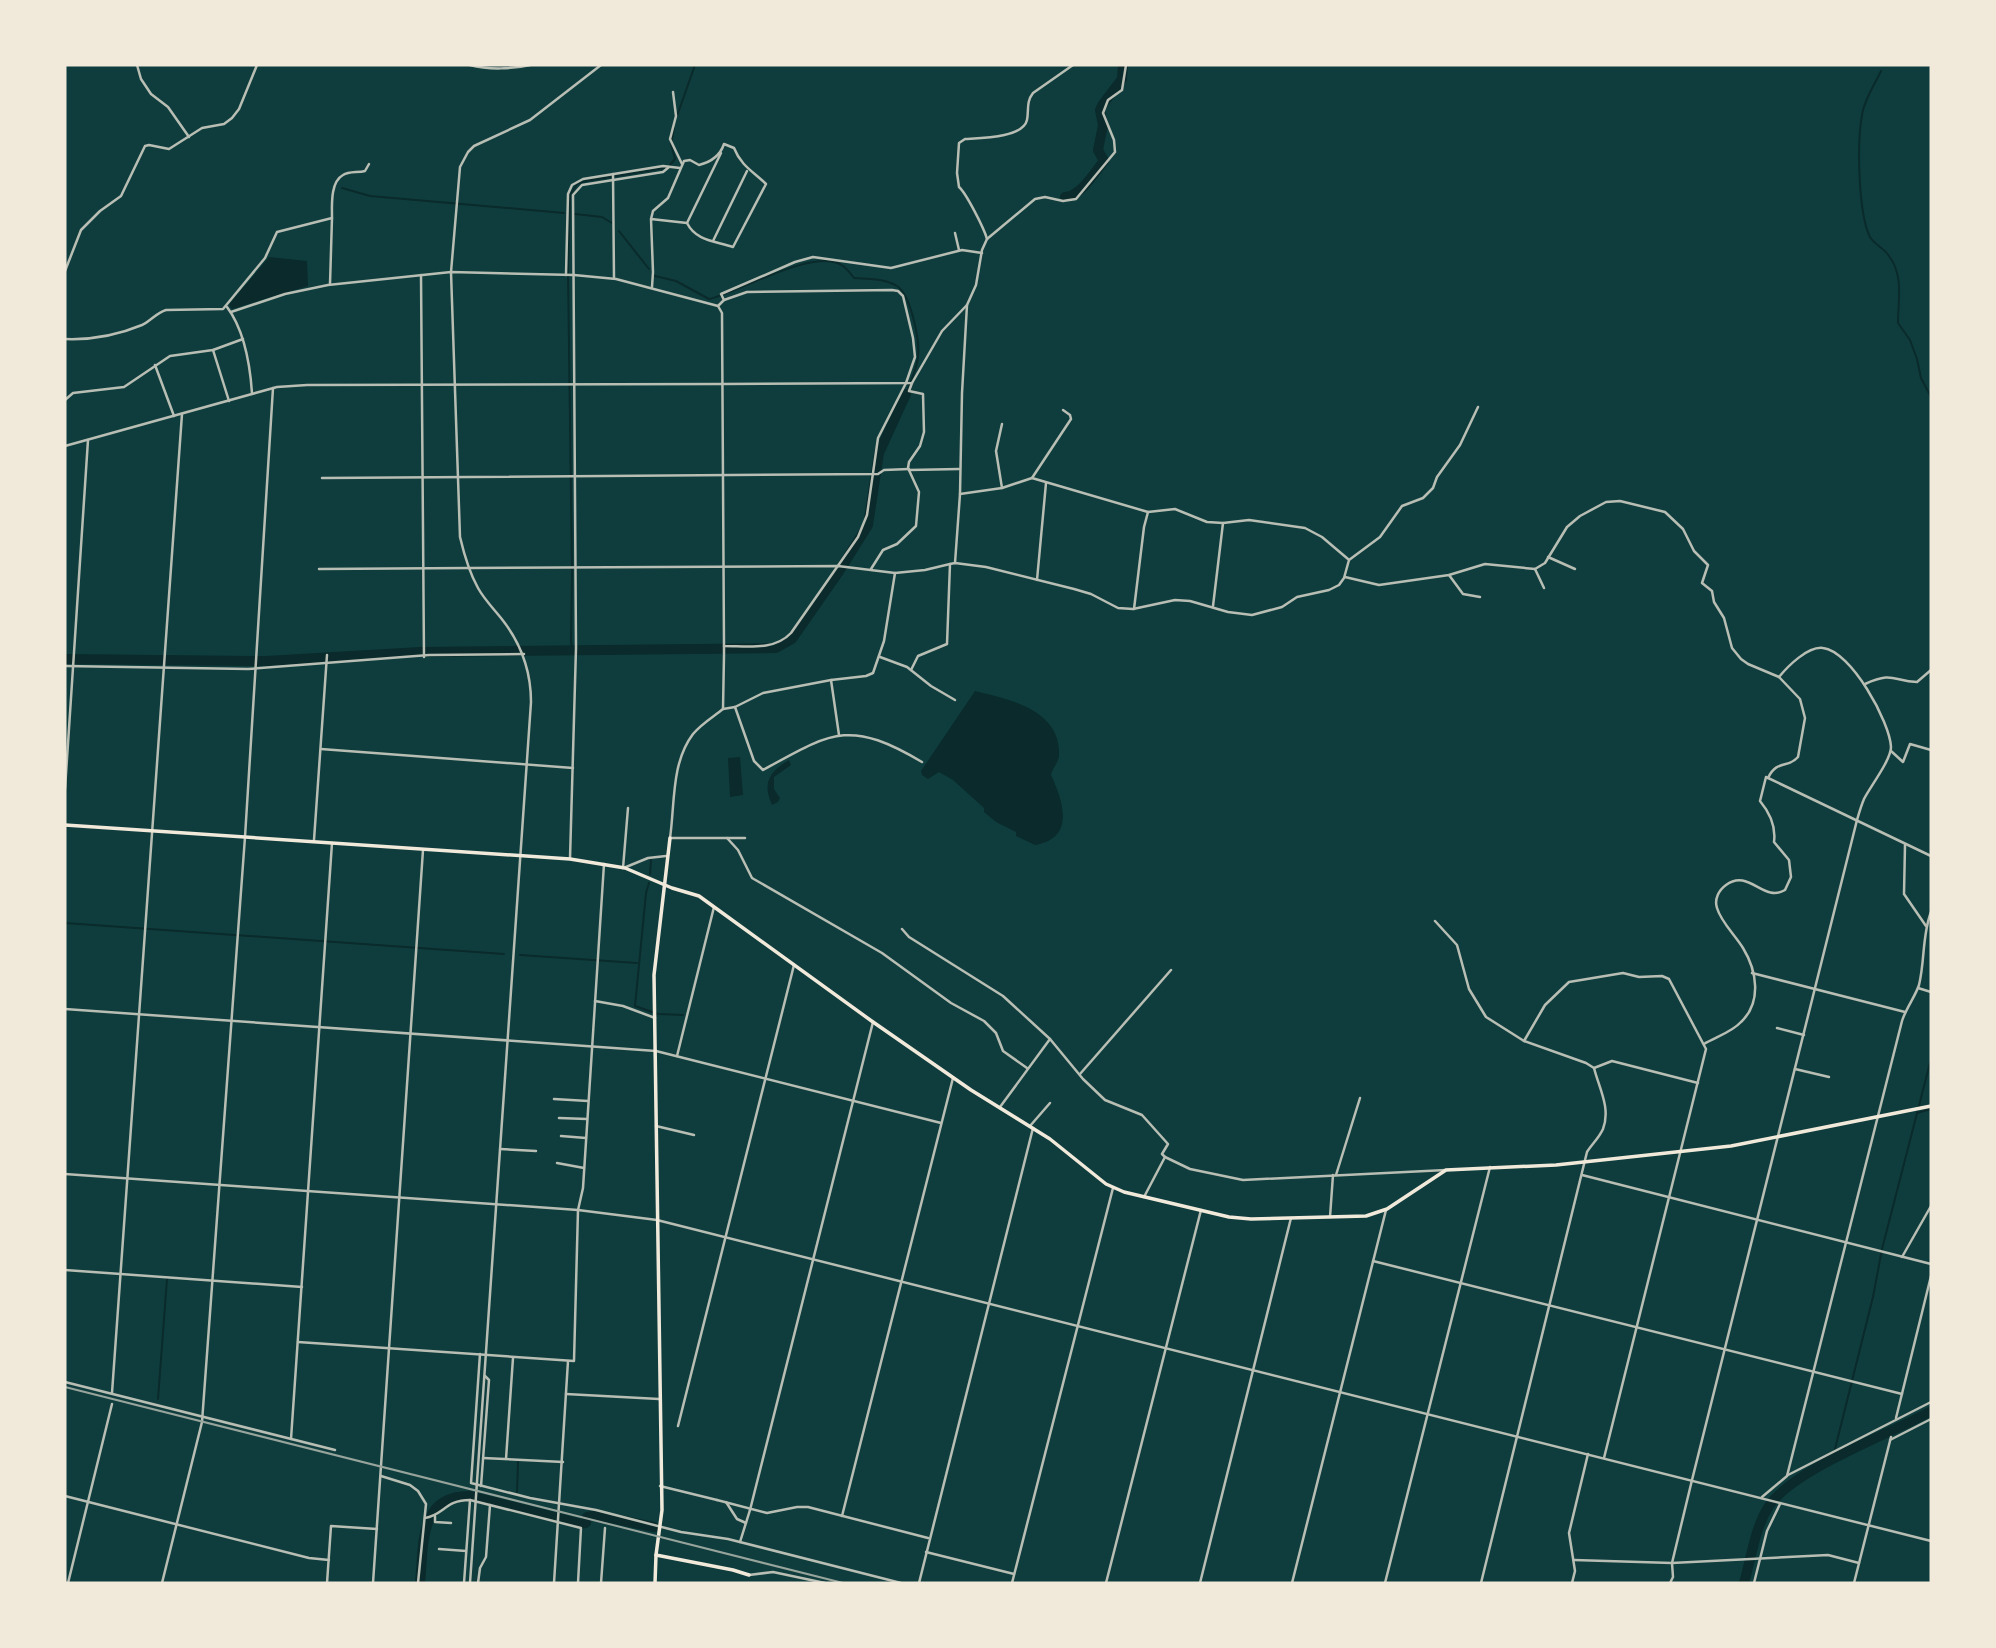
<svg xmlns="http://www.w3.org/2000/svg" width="1996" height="1648" font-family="Helvetica,sans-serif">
	<rect width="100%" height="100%" fill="#0f3d3e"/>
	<!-- water -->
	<g fill="#0a2a2b">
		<polygon points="269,257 307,261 308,286 232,309 229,305 231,302"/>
		<path d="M975 691C1009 699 1061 710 1059 755 1059 762 1053 767 1051 775 1063 801 1076 838 1035 845L1016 836V832L996 822 984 812V808L953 780 939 772 928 779 922 775 921 771Z"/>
		<polygon points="740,757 743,795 730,797 728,758"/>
		<path d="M789 760 791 765 774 777V789L780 798 778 802 772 805C762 783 769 772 789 760Z"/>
	</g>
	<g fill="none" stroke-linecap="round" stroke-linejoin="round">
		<!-- stream -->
		<g stroke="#0a2a2b" stroke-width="2">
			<path d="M1881 71C1875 84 1864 100 1862 115 1857 142 1858 213 1870 237 1875 245 1884 248 1889 256 1904 276 1898 300 1898 323L1910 340 1917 359 1921 378 1931 397"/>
			<polyline points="677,116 695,65"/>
			<polyline points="670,165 675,159 671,144 674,128"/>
			<polyline points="342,188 370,196 564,213"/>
			<polyline points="575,214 602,217 612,223"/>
			<polyline points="619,231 649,269"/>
			<path d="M655 276 676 281 709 299C740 292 816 246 843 266 847 269 851 274 854 278 868 279 884 278 897 286 911 295 920 341 918 357 917 369 910 382 906 394"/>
			<polyline points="573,650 571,642 572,574 568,270 570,195 577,184 586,181 665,168"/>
			<polyline points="650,874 651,860"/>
			<polyline points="649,883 646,893 635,1006 658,1014 683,1015"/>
			<polyline points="65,923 504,954"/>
			<polyline points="520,955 637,963"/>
			<polyline points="1917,1113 1931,1109"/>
			<polyline points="158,1399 167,1279"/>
			<polyline points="1832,1461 1873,1297 1882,1249 1931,1059"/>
			<polyline points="517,1492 518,1462"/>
		</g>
		<!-- river -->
		<g stroke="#0a2a2b" stroke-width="10">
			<path d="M1065 197C1081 196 1094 173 1104 161L1098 150 1103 125 1100 110 1103 104 1122 79 1123 65"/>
			<polyline points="65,659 266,661 420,652 776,648 792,639 838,573 868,525 879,453 906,394"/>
			<path d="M420 1583C424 1546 418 1495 470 1496L582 1524 586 1523 587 1517 595 1515 654 1527"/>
			<path d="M1744 1583C1751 1559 1755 1527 1769 1506 1795 1468 1889 1435 1931 1411"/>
		</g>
		<!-- minor -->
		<g stroke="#b8beb3" stroke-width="2.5">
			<polyline points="673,92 676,116 670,139 682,164"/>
			<polyline points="613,174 614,278"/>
			<path d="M332 218C332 206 330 182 343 175 349 171 358 173 365 171L369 164"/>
			<path d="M651 219 687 223C696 241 715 241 733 247L766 184C754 172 741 166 734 148L724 144C720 156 711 162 699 165L690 160 684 161 668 198 653 211 651 219 653 272 652 287"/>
			<polyline points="687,223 721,153"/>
			<polyline points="955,233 959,250"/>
			<path d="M987 239C984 228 966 193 959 187L957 173 959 143 965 139C980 138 1023 138 1027 120 1029 110 1026 102 1033 93L1073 65"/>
			<polyline points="713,241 747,171"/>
			<polyline points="65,271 81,230 100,211 121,196 145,146 149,145 169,149 202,128 224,124 232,118 239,109 257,65"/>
			<polyline points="421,275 424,657"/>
			<polyline points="566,275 568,194 572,185 583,179 663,166 680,168"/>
			<polyline points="724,300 721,294 795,262 813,257 891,268 962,250 982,253"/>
			<path d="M227 307C245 331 250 364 252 393"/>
			<path d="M231 312 285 294 328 285 451 272 574 275 616 279 718 306 722 313 724 646C747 646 774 651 791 633L858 537 867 515 878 438 906 383 915 357 913 338 903 296 898 291 892 290 747 292 724 300 718 306"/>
			<path d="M65 339C91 340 118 335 142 325 151 321 156 313 166 310L223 309 265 258 277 232 332 218 330 284"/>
			<polyline points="213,350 229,401"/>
			<polyline points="155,365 174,416"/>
			<polyline points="722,384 912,383 942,331 967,305 976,285 982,250 987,239 1035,199 1045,197 1063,201 1076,199 1115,152 1114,140 1103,113 1108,100 1122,90 1126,65"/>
			<polyline points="65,400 73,393 124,387 170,356 213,350 243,339"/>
			<polyline points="909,470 959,469"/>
			<polyline points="322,478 878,474 884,470 909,469"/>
			<polyline points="1032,478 1071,419 1070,415 1063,410"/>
			<polyline points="1002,488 996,451 1002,424"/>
			<polyline points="960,494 1002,488 1032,478 1148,512 1175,509 1207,522 1223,523 1249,520 1305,528 1322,537 1348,559"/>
			<polyline points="1548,557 1575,569"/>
			<polyline points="955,563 960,494 962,393 967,305"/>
			<polyline points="319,569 469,568"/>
			<polyline points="871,569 883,550 897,544 916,526 919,492 908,468 909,462 920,446 924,432 923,394 909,391 912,383"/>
			<polyline points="1535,569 1544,588"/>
			<polyline points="1449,575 1463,594 1480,597"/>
			<path d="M1345 577 1379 585 1449 575 1485 564 1535 569 1545 563 1567 527 1580 516 1606 502 1620 501 1665 512 1683 529 1694 551 1708 565 1702 583 1712 591 1714 602 1724 618 1732 648 1741 659 1748 664 1779 677 1800 699 1805 718 1798 757C1788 769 1777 759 1768 778"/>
			<polyline points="1037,580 1046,483"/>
			<polyline points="1213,606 1223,523"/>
			<polyline points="1134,609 1144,527 1148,512"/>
			<path d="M724 655 723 709C713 717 701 724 693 734 671 763 675 804 670 838H745"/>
			<polyline points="880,657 907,667 931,686 955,700"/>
			<polyline points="65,666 248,669 429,655 524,654"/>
			<polyline points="911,670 918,656 947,644 950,564 955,563 986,567 1074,589 1091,594 1118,608 1133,609 1175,600 1190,601 1228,612 1252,615 1282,607 1297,597 1329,590 1339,585 1344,578 1349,560 1380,537 1402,506 1423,498 1433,488 1437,477 1460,445 1478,407"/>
			<polyline points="831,680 839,735"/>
			<path d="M1865 684C1893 671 1893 681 1917 682L1931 670"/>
			<path d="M735 707 754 761 763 770C832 732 849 719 922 762"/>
			<polyline points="723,709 735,707 763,693 831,680 866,676 873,673 884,641 895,573"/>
			<polyline points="321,749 573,768"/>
			<polyline points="1891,751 1903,762 1910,744 1931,750"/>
			<polyline points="65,789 88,440"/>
			<polyline points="727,838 738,850 752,878 882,953 951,1003 984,1021 996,1033 1003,1051 1027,1068"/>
			<polyline points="314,840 327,655"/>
			<polyline points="1905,845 1904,894 1926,926"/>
			<polyline points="570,859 576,648 573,195 582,185 663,172 669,167"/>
			<polyline points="626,867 648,858 666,856"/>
			<polyline points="623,868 628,808"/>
			<polyline points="1435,921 1457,945 1469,989 1486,1017 1524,1041 1586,1063 1594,1068 1612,1061 1698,1083"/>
			<polyline points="902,929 909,937 1003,996 1050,1039 1083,1079 1105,1100 1142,1115 1168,1144 1162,1154 1165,1157 1144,1197"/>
			<polyline points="1752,973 1905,1012"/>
			<polyline points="1918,988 1931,992"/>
			<polyline points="595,1001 623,1006 655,1018"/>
			<polyline points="65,1009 656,1051 941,1123"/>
			<polyline points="1777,1028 1804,1035"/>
			<polyline points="1524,1041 1545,1005 1569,982 1623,973 1639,977 1662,976 1669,979 1706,1049 1604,1458"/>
			<path d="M1704 1044C1716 1037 1732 1032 1741 1022 1762 1002 1757 971 1743 948 1735 935 1721 922 1717 908 1714 899 1719 890 1726 885 1749 868 1763 903 1785 890L1791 877 1789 860 1774 842C1776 827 1770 813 1760 801L1766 777 1931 856"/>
			<polyline points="677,1056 714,907"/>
			<polyline points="1795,1069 1829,1077"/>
			<polyline points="1080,1074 1171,970"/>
			<polyline points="554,1099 588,1101"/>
			<polyline points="1000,1107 1050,1039"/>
			<polyline points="559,1118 587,1119"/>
			<polyline points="656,1126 694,1135"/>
			<polyline points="1030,1126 1050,1103"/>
			<polyline points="561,1136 586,1138"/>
			<polyline points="500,1149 536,1151"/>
			<polyline points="1165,1157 1190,1169 1243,1180 1446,1170"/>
			<polyline points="557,1163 584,1168"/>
			<polyline points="65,1174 578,1210 657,1220 1931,1541"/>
			<polyline points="1336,1175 1360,1098"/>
			<polyline points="1582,1175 1931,1264"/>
			<polyline points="1330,1217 1333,1175"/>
			<polyline points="1902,1257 1931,1206"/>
			<polyline points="1373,1261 1902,1394"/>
			<polyline points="65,1270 302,1287"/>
			<polyline points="298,1342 574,1361 578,1210 583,1188 604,864"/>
			<polyline points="480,1354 471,1483 530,1498 596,1510 681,1532 728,1539 901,1583"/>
			<polyline points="65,1382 335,1450"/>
			<polyline points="112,1393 182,414"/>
			<polyline points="566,1394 659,1399"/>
			<polyline points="1896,1418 1931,1276"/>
			<polyline points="678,1426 794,965"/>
			<polyline points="291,1439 332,843"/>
			<polyline points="1890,1440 1931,1419"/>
			<polyline points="483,1458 563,1462"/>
			<polyline points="506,1459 513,1358"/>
			<polyline points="1788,1475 1931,1402"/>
			<polyline points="381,1476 410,1485 418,1491 426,1504 418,1583"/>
			<polyline points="481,1486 489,1380 485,1376"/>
			<polyline points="660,1486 717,1500"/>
			<polyline points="65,1496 309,1558 329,1560"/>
			<path d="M1762 1497 1787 1476 1902 1021C1906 1008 1915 997 1919 985 1925 961 1922 935 1931 912"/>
			<polyline points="726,1502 737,1519 746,1523"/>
			<polyline points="750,1510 873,1022"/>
			<polyline points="435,1516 435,1522 451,1523"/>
			<polyline points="842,1516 953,1078"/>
			<path d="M425 1518C444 1515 445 1500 470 1500L581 1528 578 1583"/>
			<polyline points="439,1549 466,1551"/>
			<polyline points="926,1552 1014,1574"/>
			<polyline points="1574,1560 1672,1563 1828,1555 1859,1563"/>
			<polyline points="749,1575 773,1572 825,1583"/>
			<polyline points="68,1583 112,1404"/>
			<polyline points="162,1583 202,1422 245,837 273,388"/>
			<polyline points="327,1583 331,1526 377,1529"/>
			<polyline points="373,1583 423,850"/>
			<polyline points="464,1583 470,1500"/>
			<polyline points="478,1583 480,1568 486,1557 490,1505"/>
			<polyline points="554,1583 568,1361"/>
			<polyline points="601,1583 605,1528"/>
			<polyline points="1012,1583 1113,1188"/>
			<polyline points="1106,1583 1201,1210"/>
			<polyline points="1200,1583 1291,1218"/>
			<polyline points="1292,1583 1386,1210"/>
			<polyline points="1385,1583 1490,1167"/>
			<path d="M1481 1583 1587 1152C1592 1144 1599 1138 1603 1129 1611 1108 1599 1088 1594 1068"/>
			<polyline points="1572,1583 1575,1571 1569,1533 1588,1454"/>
			<path d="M1670 1583 1673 1577 1672 1563 1692 1480 1857 820C1859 813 1861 806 1864 799 1870 787 1891 760 1891 747 1890 722 1851 651 1823 648 1808 646 1788 666 1779 677"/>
			<polyline points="1754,1583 1767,1531 1780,1504"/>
			<polyline points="1854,1583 1891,1437"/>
		</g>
		<!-- tertiary -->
		<g stroke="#b8beb3" stroke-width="2.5">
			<polyline points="137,65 141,79 151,94 168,107 189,137"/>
			<path d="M470 65C488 70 513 69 530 65"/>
			<polyline points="65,446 277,387 307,385 722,384"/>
			<polyline points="469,568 838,566 895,573 925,570 950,564"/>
			<polyline points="724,646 724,654"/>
			<polyline points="717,1500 767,1513 797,1507 808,1507 928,1538"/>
			<polyline points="740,1542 750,1510"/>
			<path d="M470 1583 531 702C531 670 521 643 501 618 493 608 484 599 478 588 469 572 464 554 460 537L451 272 460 167 468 152 474 146 530 120 601 65"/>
			<polyline points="919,1583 1033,1128"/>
		</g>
		<!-- secondary -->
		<g stroke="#f1e9da" stroke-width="3.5">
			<polyline points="65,825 570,859 625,868 672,888 699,896 873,1022 971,1090 1050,1139 1106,1184 1124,1192 1229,1217 1251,1219 1366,1216 1387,1209 1446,1170 1556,1165 1731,1146 1931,1106"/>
			<polyline points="670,838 654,975 662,1510 656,1555 733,1570 749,1575"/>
			<polyline points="655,1583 656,1555"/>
		</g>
		<!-- rail -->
		<polyline stroke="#97a49c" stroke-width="2" points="65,1387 843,1583"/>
	</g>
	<!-- border -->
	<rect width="1996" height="1648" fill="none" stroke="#f1e9da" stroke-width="133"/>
</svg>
